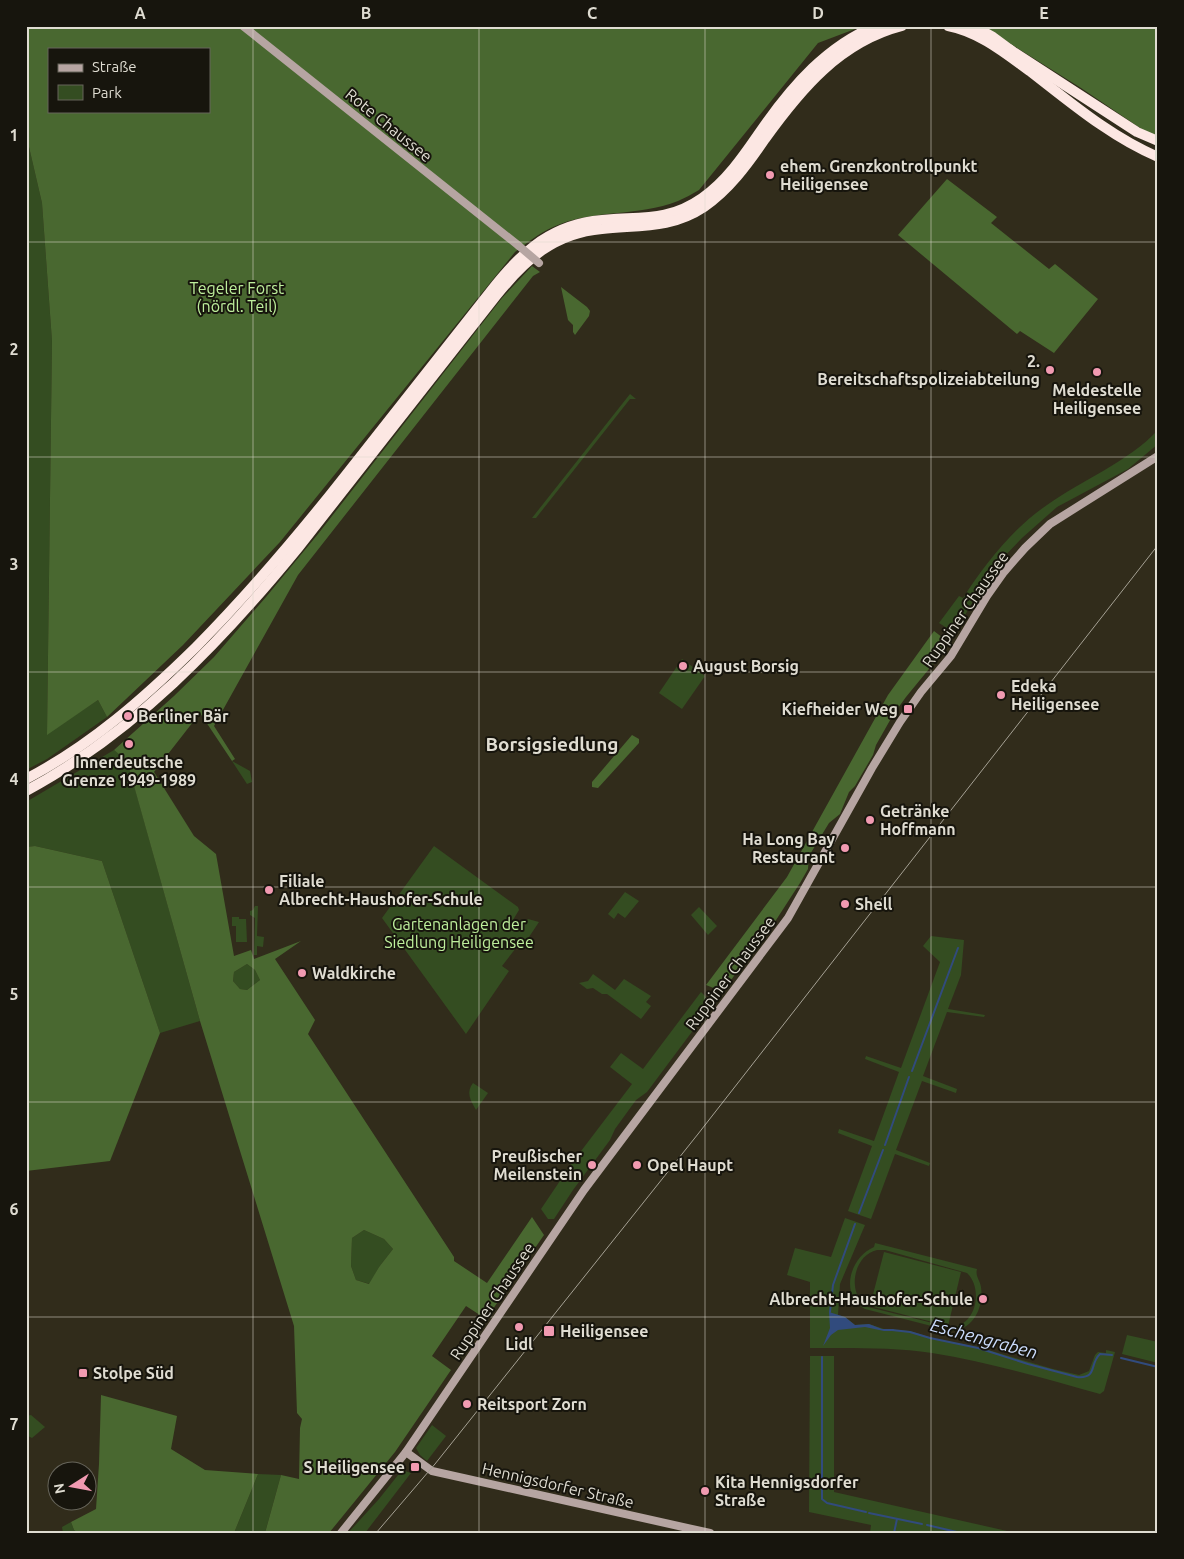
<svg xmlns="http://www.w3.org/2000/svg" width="1184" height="1559" font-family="Ubuntu,sans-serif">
	<rect width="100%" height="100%" fill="#312c1b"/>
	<!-- green -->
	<g fill="#344d21" fill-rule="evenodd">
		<polygon points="26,134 42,203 52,341 47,734 98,700 107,717 47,759 26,770 26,505 28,486 26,468"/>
		<polygon points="630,394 636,399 630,399 536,518 532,518"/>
		<path d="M1158 430V444L1128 469 1057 507 1022 538 999 562 982 586 957 629 953 632 939 623 959 596 963 598C985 564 1013 528 1047 505 1082 480 1128 462 1158 430Z"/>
		<polygon points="682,659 705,676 682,709 659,693"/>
		<polygon points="114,750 127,760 200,1021 160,1033 102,861 35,846 26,847 26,802"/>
		<polygon points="232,761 250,771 252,782 247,784"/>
		<polygon points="434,846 518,907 519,910 513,920 522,927 528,919 539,922 523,946 519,944 502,966 509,971 466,1034 382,918"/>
		<polygon points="625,892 639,901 625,918 618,913 614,919 608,914"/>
		<polygon points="255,906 258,906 257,936 264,937 263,947 257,946 257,955 254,955 255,918 250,915 250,911 253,910"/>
		<polygon points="699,907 717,926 708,935 691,915"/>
		<polygon points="232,917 239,917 239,919 246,919 247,942 236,942 236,926 232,926"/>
		<polygon points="931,936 964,940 961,975 948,1009 985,1015 984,1017 947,1012 923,1076 957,1089 956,1093 922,1081 896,1150 930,1163 929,1166 895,1154 871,1219 848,1211 872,1146 838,1133 839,1129 874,1141 899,1072 865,1059 866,1056 901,1068 940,962 923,946"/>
		<polygon points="247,964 255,970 260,980 247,990 240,989 233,981 234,972"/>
		<polygon points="593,974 615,990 624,979 651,996 646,1002 651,1006 641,1019 607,994 602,994 593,988 587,989 579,983 588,981"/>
		<path d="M701 992C715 1005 711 1015 697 1025L647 1092 636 1100 615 1129 610 1140 573 1190 554 1219H548L541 1209 572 1163 632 1084 610 1067 621 1053 643 1069Z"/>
		<path d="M473 1083 488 1093 476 1110C470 1100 466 1092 473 1083Z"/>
		<path d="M845 1218 865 1225 840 1284 838 1315 845 1317 855 1325 869 1324 884 1329 910 1331 935 1339 978 1347 1053 1369 1079 1375 1089 1371 1095 1355 1098 1352 1106 1353V1350L1115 1352 1104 1391 1100 1394C1045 1379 989 1362 932 1353 892 1347 851 1348 810 1348V1282L787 1275 795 1248 831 1257Z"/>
		<polygon points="364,1230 384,1239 393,1249 379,1267 370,1284 356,1280 351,1266 352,1238"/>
		<path d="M875 1243 977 1269C975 1276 980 1280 981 1287 984 1308 973 1330 951 1331L865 1309C839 1295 850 1257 874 1247ZM877 1250H885L967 1273C984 1289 976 1328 949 1327L868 1307C846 1295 853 1255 877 1250Z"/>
		<polygon points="884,1252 961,1272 948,1326 870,1306"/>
		<polygon points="1127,1335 1158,1342 1158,1363 1122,1354"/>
		<polygon points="810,1356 834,1356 834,1492 1016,1533 870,1533 871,1525 809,1512"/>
		<polygon points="31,1415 45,1427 32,1438 26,1435 26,1416"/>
		<polygon points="432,1425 446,1436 427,1461 420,1455 416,1448"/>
		<polygon points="402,1470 411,1473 365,1533 348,1533 379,1499"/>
		<polygon points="258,1474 281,1475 265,1533 234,1533"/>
		<polygon points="71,1522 74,1530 78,1533 63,1533 62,1527"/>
	</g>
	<!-- forest -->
	<g fill="#496830" fill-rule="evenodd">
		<path d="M26 26H863L818 43 699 190C692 194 685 198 678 201 638 217 592 209 553 227 539 233 527 243 515 252L280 542 183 645 107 717 98 700 47 735 52 341 42 203 26 134ZM49 49H209V111H49Z"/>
		<polygon points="982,26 1158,26 1158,138 1149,134 1081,88"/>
		<polygon points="947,179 997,217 991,223 1049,269 1055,264 1098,299 1054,353 1020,331 1017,334 898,235"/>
		<path d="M532 266 540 272 533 276 298 575 214 726 235 759 232 761 200 713 154 772 194 836 216 854 234 956 251 950 254 959 301 941 275 959 315 1020 308 1034 454 1257V1261L487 1283 532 1217 544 1235 486 1319 466 1306 432 1356 451 1370 395 1452 329 1533H265L281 1475 299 1479 300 1428 302 1419 297 1413 294 1326 200 1021 127 761 114 750 174 696 214 657 266 597 318 534 502 298ZM247 964 255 970 260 980 247 990 240 989 233 981 234 972ZM364 1230 384 1239 393 1249 379 1267 369 1284 356 1280 351 1266 352 1238Z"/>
		<polygon points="561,287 587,307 590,311 589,316 575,335 573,332 573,325 568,320"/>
		<polygon points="934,631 947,641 947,647 906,697 893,715 876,745 873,755 855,786 849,792 840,814 829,823 809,856 808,869 800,883 767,934 758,939 744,958 741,966 724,990 721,991 706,985 787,877 888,695"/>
		<polygon points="632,735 639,739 639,743 598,788 592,787 592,782"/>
		<polygon points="35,846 102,861 160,1033 110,1161 26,1171 26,847"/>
		<polygon points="101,1395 177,1416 171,1449 205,1470 258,1474 234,1533 78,1533 74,1530 71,1522 96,1509 99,1464"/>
	</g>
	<!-- water -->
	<polygon fill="#314b7d" points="829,1312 845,1317 855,1325 869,1324 882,1329 894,1329 893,1331 884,1331 865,1327 838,1330 831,1335 823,1346 830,1328"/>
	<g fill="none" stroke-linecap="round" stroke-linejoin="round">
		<!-- stream -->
		<g stroke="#314b7d" stroke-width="2">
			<polyline points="912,1071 958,948"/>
			<polyline points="885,1145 909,1077"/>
			<polyline points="859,1213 883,1150"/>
			<polyline points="830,1312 833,1285 855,1224"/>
			<path d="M892 1330 910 1332 930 1338 978 1348 1028 1364 1077 1377C1098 1379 1089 1364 1100 1354L1112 1355"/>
			<polyline points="822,1357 822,1499 827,1503 866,1512"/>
			<polyline points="1121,1358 1158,1367"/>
			<polyline points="869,1513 922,1524"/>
			<polyline points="927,1525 961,1533"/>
			<polyline points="894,1533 897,1519"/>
		</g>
		<!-- secondary -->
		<g stroke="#b6a5a2" stroke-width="8">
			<polyline points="243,26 519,246"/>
			<polyline points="406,1452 432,1471 710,1533"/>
			<polyline points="341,1533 406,1452 584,1190 788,918 872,768 900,722 921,692 951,656 987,596 1004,572 1025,548 1050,524 1158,456"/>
		</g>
		<!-- highway -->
		<g stroke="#fce7e3" stroke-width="10">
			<path d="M948 26C980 32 1006 54 1031 72 1071 103 1111 137 1158 157"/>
			<polyline points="973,26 993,37 1012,51"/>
			<polyline points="1009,49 1137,132 1158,141"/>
			<path d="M26 779C91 745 144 698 196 647 250 592 297 537 345 476 393 415 442 353 490 292 518 256 546 228 593 221 635 215 665 224 702 198 728 180 746 152 764 126 793 85 827 46 875 26"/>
			<path d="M26 791C134 733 221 642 298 548L496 296C525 260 554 233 602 229 639 225 671 229 704 207 729 190 748 164 765 139 801 89 840 42 902 26"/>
		</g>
		<!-- tram -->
		<polyline stroke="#a5a194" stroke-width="1" points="376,1533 435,1464 698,1134 1158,545"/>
		<!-- secondary-bridge -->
		<polyline stroke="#b6a5a2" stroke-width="8" points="519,246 539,263"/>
	</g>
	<!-- grid -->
	<path fill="none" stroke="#dfdcd1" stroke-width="1" stroke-opacity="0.55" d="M253 26V1533M479 26V1533M705 26V1533M931 26V1533M26 242H1158M26 457H1158M26 672H1158M26 887H1158M26 1102H1158M26 1317H1158"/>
	<!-- markers -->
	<g fill="#f19ab1" stroke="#17150d" stroke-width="2">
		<circle cx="770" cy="175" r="5"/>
		<circle cx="1050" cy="370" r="5"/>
		<circle cx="1097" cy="372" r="5"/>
		<circle cx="683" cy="666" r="5"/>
		<circle cx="1001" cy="695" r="5"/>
		<rect x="903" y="704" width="10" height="10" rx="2.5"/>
		<circle cx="128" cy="716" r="5"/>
		<circle cx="129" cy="744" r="5"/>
		<circle cx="870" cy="820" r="5"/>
		<circle cx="845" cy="848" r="5"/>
		<circle cx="269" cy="890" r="5"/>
		<circle cx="845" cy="904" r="5"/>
		<circle cx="302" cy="973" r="5"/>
		<circle cx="592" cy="1165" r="5"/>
		<circle cx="637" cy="1165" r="5"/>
		<circle cx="983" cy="1299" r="5"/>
		<circle cx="519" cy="1327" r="5"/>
		<rect x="543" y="1325" width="12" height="12" rx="2.5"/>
		<rect x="78" y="1368" width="10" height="10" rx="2.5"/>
		<circle cx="467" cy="1404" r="5"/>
		<rect x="410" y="1462" width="10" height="10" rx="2.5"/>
		<circle cx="705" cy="1491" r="5"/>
	</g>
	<g text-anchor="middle" stroke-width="4" stroke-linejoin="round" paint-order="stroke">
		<!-- street labels -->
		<g font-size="16" fill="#dfdcd1" stroke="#17150d">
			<text transform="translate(389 125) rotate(39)" y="6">Rote Chaussee</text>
			<text transform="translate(965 609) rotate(-55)" y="6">Ruppiner Chaussee</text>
			<text transform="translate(730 973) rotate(-53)" y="6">Ruppiner Chaussee</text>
			<text transform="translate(492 1301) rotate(-56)" y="6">Ruppiner Chaussee</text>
			<text transform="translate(558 1485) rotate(13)" y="6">Hennigsdorfer Straße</text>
		</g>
		<!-- poi labels -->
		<g font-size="16" font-weight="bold" fill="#dfdcd1" stroke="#17150d" text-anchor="start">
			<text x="780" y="172">ehem. Grenzkontrollpunkt<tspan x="780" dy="18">Heiligensee</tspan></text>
			<text x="1040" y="367" text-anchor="end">2.<tspan x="1040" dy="18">Bereitschaftspolizeiabteilung</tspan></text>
			<text x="1097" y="396" text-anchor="middle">Meldestelle<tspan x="1097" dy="18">Heiligensee</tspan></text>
			<text x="693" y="672">August Borsig</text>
			<text x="1011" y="692">Edeka<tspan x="1011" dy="18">Heiligensee</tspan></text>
			<text x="898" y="715" text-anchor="end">Kiefheider Weg</text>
			<text x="138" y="722">Berliner Bär</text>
			<text x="129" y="768" text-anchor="middle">Innerdeutsche<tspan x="129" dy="18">Grenze 1949-1989</tspan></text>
			<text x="880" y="817">Getränke<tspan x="880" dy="18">Hoffmann</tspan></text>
			<text x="835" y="845" text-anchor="end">Ha Long Bay<tspan x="835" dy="18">Restaurant</tspan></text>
			<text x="279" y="887">Filiale<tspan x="279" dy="18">Albrecht-Haushofer-Schule</tspan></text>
			<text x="855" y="910">Shell</text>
			<text x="312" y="979">Waldkirche</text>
			<text x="582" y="1162" text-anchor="end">Preußischer<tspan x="582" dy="18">Meilenstein</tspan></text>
			<text x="647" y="1171">Opel Haupt</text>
			<text x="973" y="1305" text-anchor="end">Albrecht-Haushofer-Schule</text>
			<text x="560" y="1337">Heiligensee</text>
			<text x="519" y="1350" text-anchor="middle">Lidl</text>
			<text x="93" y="1379">Stolpe Süd</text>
			<text x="477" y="1410">Reitsport Zorn</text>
			<text x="405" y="1473" text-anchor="end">S Heiligensee</text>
			<text x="715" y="1488">Kita Hennigsdorfer<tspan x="715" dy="18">Straße</tspan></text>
		</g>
		<!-- park labels -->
		<g font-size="16" fill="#beef9c" stroke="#17150d">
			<text x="237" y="294">Tegeler Forst<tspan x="237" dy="18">(nördl. Teil)</tspan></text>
			<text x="459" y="930">Gartenanlagen der<tspan x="459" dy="18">Siedlung Heiligensee</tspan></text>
		</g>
		<!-- water labels -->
		<g font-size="18" font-style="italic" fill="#cbdcfc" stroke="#17150d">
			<text transform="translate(984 1339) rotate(15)" y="6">Eschengraben</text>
		</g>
		<!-- quarter labels -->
		<g font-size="19" font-weight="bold" fill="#dfdcd1" stroke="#17150d">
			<text x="552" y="751">Borsigsiedlung</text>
		</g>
	</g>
	<!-- border -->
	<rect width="1184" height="1559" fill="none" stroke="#17150d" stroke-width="55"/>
	<!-- legend -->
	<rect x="48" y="48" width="162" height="65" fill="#17150d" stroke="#67655b"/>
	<rect x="58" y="64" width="25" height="8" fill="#b6a5a2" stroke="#67655b"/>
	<text x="92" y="72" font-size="15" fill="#dfdcd1">Straße</text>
	<rect x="58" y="85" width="25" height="15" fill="#344d21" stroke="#67655b"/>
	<text x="92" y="98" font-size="15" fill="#dfdcd1">Park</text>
	<!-- north arrow -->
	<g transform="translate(72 1486) rotate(259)"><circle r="24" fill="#17150d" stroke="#67655b"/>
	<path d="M0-4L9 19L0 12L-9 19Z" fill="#f19ab1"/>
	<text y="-8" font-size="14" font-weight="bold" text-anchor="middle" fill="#dfdcd1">N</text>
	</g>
	<rect x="28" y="28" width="1128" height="1504" fill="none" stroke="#dfdcd1" stroke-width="2"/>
	<g font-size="16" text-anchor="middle" font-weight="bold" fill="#dfdcd1">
		<text x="140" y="19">A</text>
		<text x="366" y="19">B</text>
		<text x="592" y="19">C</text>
		<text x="818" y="19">D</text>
		<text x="1044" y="19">E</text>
		<text x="14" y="141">1</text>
		<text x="14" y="355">2</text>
		<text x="14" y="570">3</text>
		<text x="14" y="785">4</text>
		<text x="14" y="1000">5</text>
		<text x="14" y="1215">6</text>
		<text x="14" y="1430">7</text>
	</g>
</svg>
